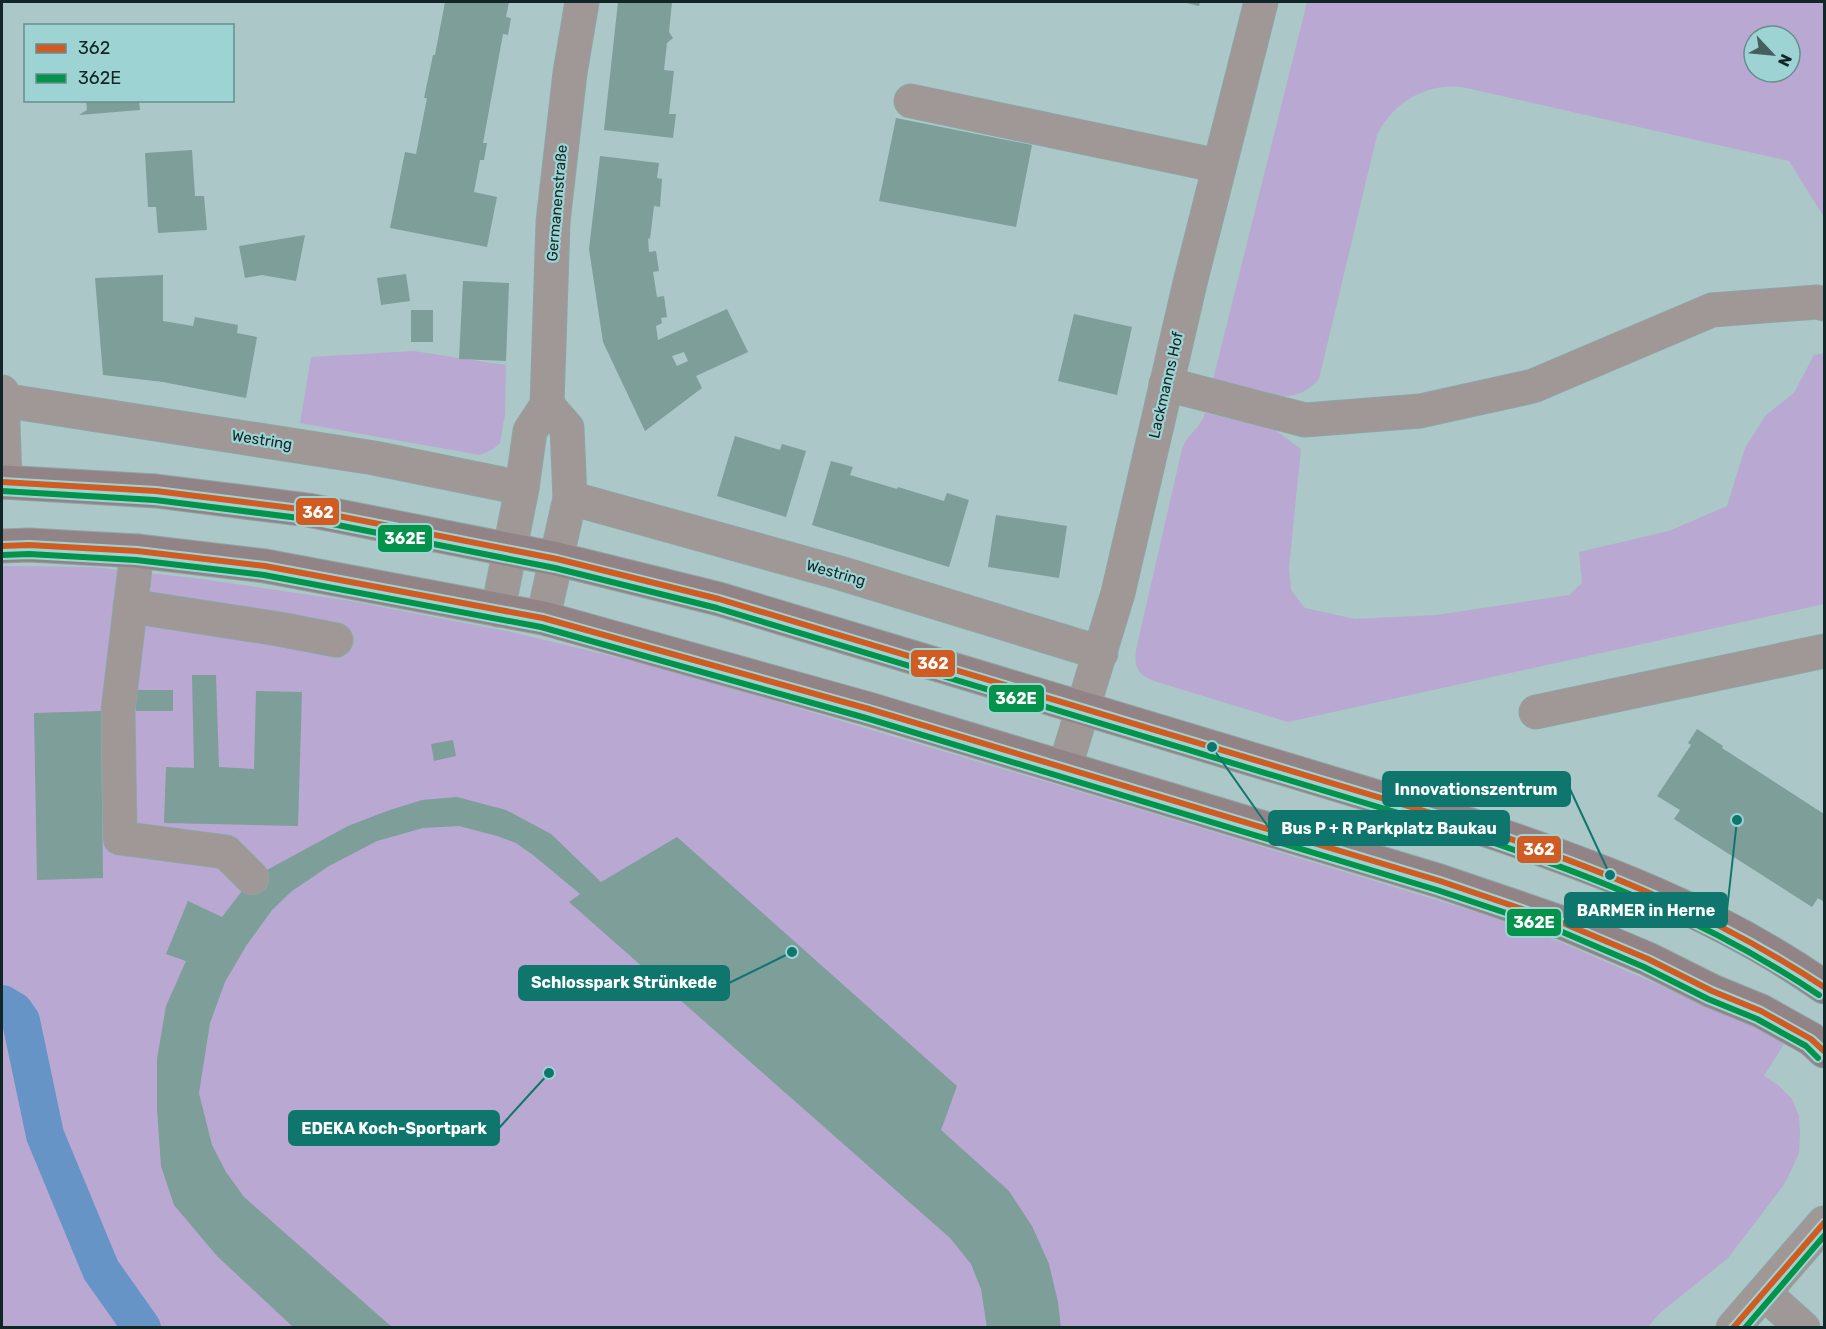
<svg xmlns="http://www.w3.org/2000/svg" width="1826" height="1329" font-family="Rubik,sans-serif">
	<rect width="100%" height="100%" fill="#abc7c7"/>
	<!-- green -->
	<g fill="#b9a8d1" fill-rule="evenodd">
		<path d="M1307 2H1824V217L1789 161 1462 87C1426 83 1393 102 1377 135L1319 379C1309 390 1299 396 1284 396L1213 380ZM1754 36H1790V72H1754Z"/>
		<polygon points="413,351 506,365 505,414 500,443 493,449 480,455 300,423 311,357"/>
		<path d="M1824 353V604L1288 722 1154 681C1137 674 1134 667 1136 650L1182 449C1187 434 1201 428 1205 413L1272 428 1301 449 1289 567 1291 590 1305 608 1355 619 1436 615 1569 595 1582 583 1579 552 1669 531 1727 506 1745 448 1766 415 1794 393 1814 355Z"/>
		<polygon points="2,566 92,567 194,578 351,601 511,632 666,669 1148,812 1496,918 1563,943 1684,996 1789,1036 1764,1076 1778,1085 1792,1099 1799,1116 1800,1134 1799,1153 1791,1171 1783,1186 1728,1258 1660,1313 1648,1327 2,1327"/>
	</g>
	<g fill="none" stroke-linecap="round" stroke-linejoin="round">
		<!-- canal -->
		<polyline stroke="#6694c6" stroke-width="38" points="2,1004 14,1011 21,1021 45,1135 101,1270 142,1328"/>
	</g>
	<!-- building -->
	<g fill="#7e9e9a" fill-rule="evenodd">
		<polygon points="445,2 509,2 506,17 511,18 508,35 503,34 483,143 487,143 484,160 480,160 474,192 497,197 487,247 390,228 405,152 416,154 427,98 424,98 433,55 435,55"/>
		<polygon points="618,2 672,2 669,32 673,38 667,43 664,70 674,71 669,114 676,114 673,138 604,130"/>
		<polygon points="1182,2 1200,2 1199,6"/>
		<polygon points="86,100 139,100 140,110 79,115 87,110"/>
		<polygon points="896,118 1032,145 1016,227 879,201"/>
		<polygon points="192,150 195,196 204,196 207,230 158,233 156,207 148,207 145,153"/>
		<path d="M600 156 659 163 657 178 662 179 660 207 654 206 650 239 648 238 649 252 656 251 659 271 653 272 657 297 664 296 667 317 661 318 662 323 656 326 658 340 727 309 748 352 696 376 702 388 645 431 603 342 589 249ZM684 352 688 361 677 366 672 356Z"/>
		<polygon points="305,235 296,281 262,275 245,278 239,246"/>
		<polygon points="406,274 410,301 381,305 377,278"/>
		<polygon points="163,275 163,321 193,326 195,317 238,325 237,333 257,337 246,398 163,382 103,375 95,278"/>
		<polygon points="463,281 509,283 506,361 459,359"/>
		<rect x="411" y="310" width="22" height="32"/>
		<polygon points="1074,314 1132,327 1117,395 1058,381"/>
		<polygon points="735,436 780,450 782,444 806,451 786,517 717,496"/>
		<polygon points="831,461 853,467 850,475 897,489 898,487 944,501 947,493 969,500 949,567 812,525"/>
		<polygon points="996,515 1067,526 1059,578 988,567"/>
		<polygon points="192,675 216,675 219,767 254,769 256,691 302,692 298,826 164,823 166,767 194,768"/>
		<rect x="136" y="690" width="37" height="21"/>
		<polygon points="101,711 103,878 37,880 34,713"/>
		<polygon points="1697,729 1723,746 1722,748 1824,814 1824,902 1818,898 1812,907 1674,819 1680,810 1657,796 1691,745 1688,743"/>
		<polygon points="453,740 456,756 434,761 431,744"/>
		<polygon points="457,797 506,810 551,834 601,882 677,837 957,1086 941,1130 1009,1191 1032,1226 1049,1264 1058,1302 1061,1328 987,1328 981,1289 971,1264 950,1238 569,902 580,894 533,855 516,843 497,836 459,826 423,828 377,841 329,866 292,891 272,910 246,946 225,982 210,1023 199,1093 212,1145 226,1172 244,1197 393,1328 294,1328 217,1256 174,1205 161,1166 157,1109 157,1059 166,1006 186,961 166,954 188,901 222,917 252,878 348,826 387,811 422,800"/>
	</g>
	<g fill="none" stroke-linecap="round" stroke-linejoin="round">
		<!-- minor casing -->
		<g stroke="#8fa4a4" stroke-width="35">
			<g id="minor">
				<polyline points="911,101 1219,166"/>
				<polyline points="1166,384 1305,420 1420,411 1533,386 1712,310 1817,302 1824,304"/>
				<polyline points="2,392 5,482"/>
				<polyline points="2,400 374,458 522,488"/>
				<polyline points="570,498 840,573 1101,653"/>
				<polyline points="137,551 118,711 120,838 226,852 252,878"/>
				<polyline points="130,606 279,629 336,640"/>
				<polyline points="498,610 522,488 530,431 547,405 553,222 570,73 582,2"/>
				<polyline points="543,618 570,498 567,428 547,405"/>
				<polyline points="1536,712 1824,651"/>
				<polyline points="1065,767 1118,593 1190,283 1261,2"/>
				<polyline points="1764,1293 1803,1328"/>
				<polyline points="1733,1328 1824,1223"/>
			</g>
		</g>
		<!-- major casing -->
		<g stroke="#8fa4a4" stroke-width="35">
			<g id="major">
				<path d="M2 482 156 491 308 510 557 559 719 599 1471 825C1593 866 1718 912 1824 987"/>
				<polyline points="2,546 29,545 137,551 265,566 543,618 869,709 1440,881 1563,923 1648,959 1712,991 1761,1011 1811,1039 1824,1051"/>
			</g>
		</g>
		<!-- minor -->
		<use href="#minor" stroke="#a09797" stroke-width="33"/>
		<!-- major -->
		<use href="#major" stroke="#928486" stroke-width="33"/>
		<!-- bus-1 casing -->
		<g stroke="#9ed3d4" stroke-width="10">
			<g id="bus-1">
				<path d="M2 482 156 491 308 510 557 559 719 599 1471 825C1598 869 1711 912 1824 987"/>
				<polyline points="2,546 29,545 137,551 265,566 543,618 869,709 1440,881 1563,923 1648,959 1712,991 1761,1011 1811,1039 1824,1051"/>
				<polyline points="1733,1328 1824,1223"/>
			</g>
		</g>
		<!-- bus-2 casing -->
		<g stroke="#9ed3d4" stroke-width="10">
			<g id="bus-2">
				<path d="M2 491 155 500 307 519 555 568 717 608 1468 834C1595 877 1707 920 1819 995"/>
				<polyline points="2,555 29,554 136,560 264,575 541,627 866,718 1437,890 1560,931 1644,967 1708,999 1757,1019 1806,1046 1818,1058"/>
				<polyline points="1745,1328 1824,1236"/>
			</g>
		</g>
		<!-- bus-1 -->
		<use href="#bus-1" stroke="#d05c23" stroke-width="6"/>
		<!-- bus-2 -->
		<use href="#bus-2" stroke="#03934b" stroke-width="6"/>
	</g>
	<g text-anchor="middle" stroke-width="4.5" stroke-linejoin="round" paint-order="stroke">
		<!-- street labels -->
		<g font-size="15" fill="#112626" stroke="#9ed3d4">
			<text transform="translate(557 203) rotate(-85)" y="5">Germanenstraße</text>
			<text transform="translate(1166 385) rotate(-77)" y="5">Lackmanns Hof</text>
			<text transform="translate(262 440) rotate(9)" y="5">Westring</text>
			<text transform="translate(836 573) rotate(16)" y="5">Westring</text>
		</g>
	</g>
	<!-- callouts -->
	<path fill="none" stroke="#0f766e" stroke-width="2" d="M1610 875L1570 789M1212 747L1269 828M1737 820L1727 910M792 952L729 983M549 1073L499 1128"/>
	<g fill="#0f766e" stroke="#9ed3d4" stroke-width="2">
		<circle cx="1610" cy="875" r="6"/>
		<circle cx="1212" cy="747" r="6"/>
		<circle cx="1737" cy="820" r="6"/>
		<circle cx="792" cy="952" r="6"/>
		<circle cx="549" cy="1073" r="6"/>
	</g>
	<g fill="#0f766e" stroke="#0f766e" stroke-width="2">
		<rect x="1383" y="772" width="187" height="34" rx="6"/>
		<rect x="1269" y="811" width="240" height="34" rx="6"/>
		<rect x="1565" y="893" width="162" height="34" rx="6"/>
		<rect x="519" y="966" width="210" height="34" rx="6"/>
		<rect x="289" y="1111" width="210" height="34" rx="6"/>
	</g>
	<g font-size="16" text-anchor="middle" font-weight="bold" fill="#fff">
		<text x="1476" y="795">Innovationszentrum</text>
		<text x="1389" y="834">Bus P + R Parkplatz Baukau</text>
		<text x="1646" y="916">BARMER in Herne</text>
		<text x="624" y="988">Schlosspark Strünkede</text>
		<text x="394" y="1134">EDEKA Koch-Sportpark</text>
	</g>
	<g stroke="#9ed3d4" stroke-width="2">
		<rect x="295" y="497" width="45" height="29" rx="6" fill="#d05c23"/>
		<rect x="377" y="524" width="56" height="29" rx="6" fill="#03934b"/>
		<rect x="910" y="649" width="46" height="29" rx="6" fill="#d05c23"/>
		<rect x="988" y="684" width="57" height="29" rx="6" fill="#03934b"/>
		<rect x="1516" y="835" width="46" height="29" rx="6" fill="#d05c23"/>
		<rect x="1506" y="908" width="56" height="29" rx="6" fill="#03934b"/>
	</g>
	<g font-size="16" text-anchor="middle" font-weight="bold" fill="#fff">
		<text x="318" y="518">362</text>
		<text x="405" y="544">362E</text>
		<text x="933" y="669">362</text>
		<text x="1016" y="704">362E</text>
		<text x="1539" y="855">362</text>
		<text x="1534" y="928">362E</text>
	</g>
	<!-- border -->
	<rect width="1826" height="1329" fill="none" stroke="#112626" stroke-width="6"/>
	<!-- legend -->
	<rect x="24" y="24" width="210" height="78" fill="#9ed3d4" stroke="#668e8e" stroke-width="1.5"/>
	<rect x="36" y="44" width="30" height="9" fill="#d05c23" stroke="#668e8e" stroke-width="1.5"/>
	<text x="78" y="54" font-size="18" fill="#112626">362</text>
	<rect x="36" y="74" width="30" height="9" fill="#03934b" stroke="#668e8e" stroke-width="1.5"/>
	<text x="78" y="84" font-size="18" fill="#112626">362E</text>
	<!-- north arrow -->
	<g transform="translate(1772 54) rotate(116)"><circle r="28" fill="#9ed3d4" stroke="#668e8e" stroke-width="1.5"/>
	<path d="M0-4.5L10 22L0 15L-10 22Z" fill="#475e5e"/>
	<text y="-9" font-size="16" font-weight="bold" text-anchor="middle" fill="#112626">N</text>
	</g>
</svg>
